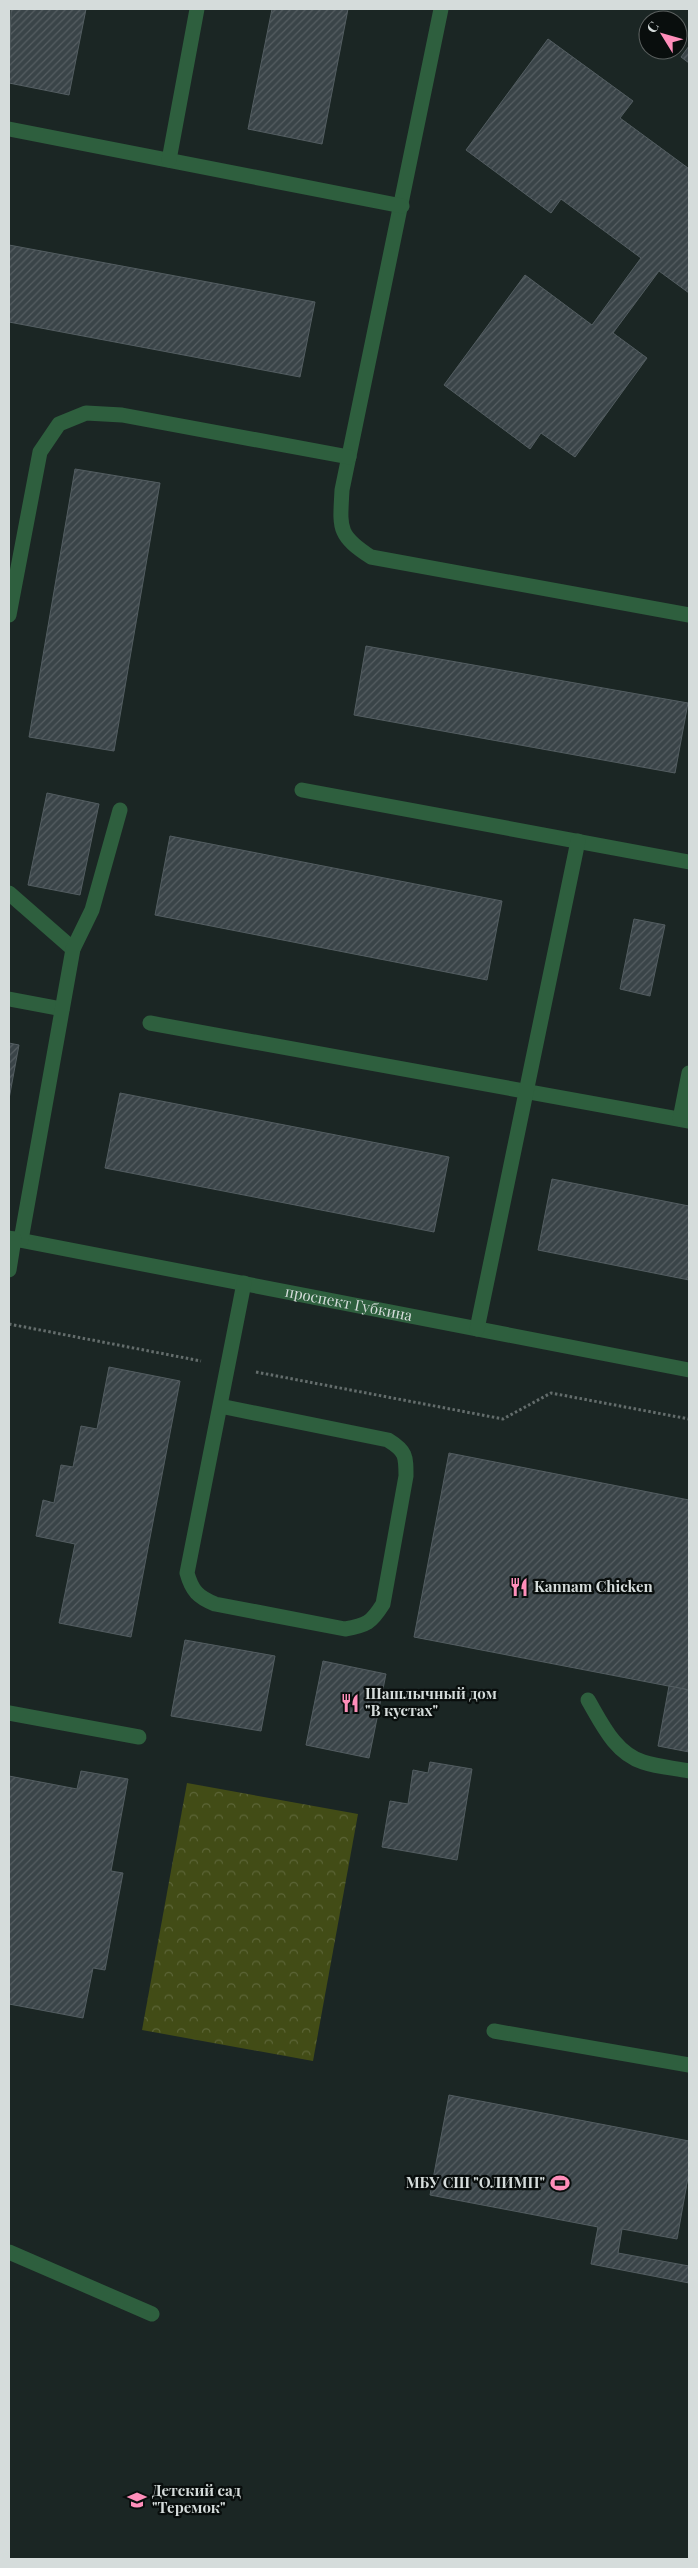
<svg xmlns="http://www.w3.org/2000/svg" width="698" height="2568" font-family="'Playfair Display',serif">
	<defs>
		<pattern id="park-crowns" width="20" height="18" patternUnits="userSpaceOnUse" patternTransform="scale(1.25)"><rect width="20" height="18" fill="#424c16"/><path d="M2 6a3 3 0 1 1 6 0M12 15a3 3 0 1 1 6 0" fill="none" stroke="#5c6537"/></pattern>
		<pattern id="building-hatch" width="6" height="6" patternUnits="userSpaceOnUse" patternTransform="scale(1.25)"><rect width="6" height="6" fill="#3a4448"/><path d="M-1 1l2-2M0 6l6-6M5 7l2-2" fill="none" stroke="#565e62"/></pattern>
	</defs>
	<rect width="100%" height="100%" fill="#1b2624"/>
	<!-- park -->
	<polygon fill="url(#park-crowns)" points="187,1783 358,1814 313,2061 142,2030"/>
	<!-- building -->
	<g fill="url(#building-hatch)" stroke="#535d61">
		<polygon points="11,9 86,9 69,95 9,83"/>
		<polygon points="272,9 348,9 322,144 248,129"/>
		<polygon points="548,39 633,101 620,118 688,168 689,166 689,293 659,271 613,333 647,358 575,457 541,433 530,449 444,385 525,275 592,325 641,258 561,199 551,213 466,150"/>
		<polygon points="689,46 689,63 681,57"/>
		<polygon points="9,245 315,302 300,377 9,322"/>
		<polygon points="75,469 160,483 114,751 29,737"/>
		<polygon points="366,646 688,703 675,773 354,715"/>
		<polygon points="47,793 99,804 80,895 28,885"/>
		<polygon points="170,836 502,901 487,980 155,915"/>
		<polygon points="634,919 665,925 650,996 620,989"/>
		<polygon points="9,1043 19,1045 9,1099"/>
		<polygon points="120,1093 449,1157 434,1232 105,1168"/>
		<polygon points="552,1179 689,1206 689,1280 538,1250"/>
		<polygon points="109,1367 180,1381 131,1637 59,1623 75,1544 36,1536 43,1500 54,1503 61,1465 73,1467 81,1426 97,1429"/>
		<polygon points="449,1453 689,1500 689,1690 414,1637"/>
		<polygon points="185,1640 275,1656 261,1731 171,1716"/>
		<polygon points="323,1661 386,1674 369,1758 306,1745"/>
		<polygon points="669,1686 689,1690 689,1752 658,1746"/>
		<polygon points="430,1762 472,1769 457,1860 382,1847 390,1801 408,1804 413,1770 428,1773"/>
		<polygon points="81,1771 128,1779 111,1871 123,1873 105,1970 93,1968 83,2018 9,2004 9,1776 77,1789"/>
		<polygon points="449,2095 689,2141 689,2172 677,2239 622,2229 618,2253 689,2266 689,2283 591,2264 598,2227 430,2195"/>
	</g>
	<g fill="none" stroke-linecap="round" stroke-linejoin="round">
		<!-- path -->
		<g stroke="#646d6c" stroke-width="3" stroke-dasharray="2.5 2.5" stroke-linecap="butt">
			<polyline points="9,1324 201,1361"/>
			<polyline points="256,1372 503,1419 551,1393 689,1419"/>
		</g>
		<!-- minor -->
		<g stroke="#2e5f3e" stroke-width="15">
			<path d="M441 9 342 490C340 528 337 535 371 557L689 615"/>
			<polyline points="9,129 402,206"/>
			<polyline points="169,160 197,9"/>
			<polyline points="9,615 40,452 59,424 86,413 122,415 349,457"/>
			<polyline points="302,790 689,862"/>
			<polyline points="9,893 73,949"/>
			<polyline points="9,999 62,1009"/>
			<polyline points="150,1023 689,1121"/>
			<polyline points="680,1119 689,1073"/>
			<path id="s1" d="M9 1238 689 1370"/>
			<polyline points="21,1240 73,949 92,910 120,810"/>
			<polyline points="9,1270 14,1239"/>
			<polyline points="477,1329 578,841"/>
			<path d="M220 1406 388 1440C406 1451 406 1456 406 1476L383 1604C371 1623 367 1625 345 1629L215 1604C198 1597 192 1591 187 1573L244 1283"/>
			<path d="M588 1700C602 1724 615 1753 643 1762 658 1767 674 1768 689 1771"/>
			<polyline points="9,1713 139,1737"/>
			<polyline points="494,2031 689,2065"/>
			<polyline points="9,2252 152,2314"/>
		</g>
	</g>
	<!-- icons -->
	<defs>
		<g id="restaurant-bare" transform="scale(1.5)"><path d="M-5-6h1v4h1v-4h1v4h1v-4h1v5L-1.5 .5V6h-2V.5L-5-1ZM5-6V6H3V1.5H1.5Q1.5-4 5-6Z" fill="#ff8eba" stroke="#090e0d" stroke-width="2.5" paint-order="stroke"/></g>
		<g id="stadium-bare" transform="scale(1.5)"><path d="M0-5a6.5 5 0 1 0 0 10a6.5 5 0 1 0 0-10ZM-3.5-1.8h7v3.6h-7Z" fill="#ff8eba" stroke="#090e0d" stroke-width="2.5" paint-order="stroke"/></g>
		<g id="school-bare" transform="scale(1.5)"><path d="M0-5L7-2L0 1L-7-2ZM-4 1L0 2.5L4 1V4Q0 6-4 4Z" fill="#ff8eba" stroke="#090e0d" stroke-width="2.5" paint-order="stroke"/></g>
	</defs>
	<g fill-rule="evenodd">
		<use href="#restaurant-bare" x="519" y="1587"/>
		<use href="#restaurant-bare" x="350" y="1703"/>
		<use href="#stadium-bare" x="560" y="2183"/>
		<use href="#school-bare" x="137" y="2500"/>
	</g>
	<g text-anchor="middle" stroke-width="4.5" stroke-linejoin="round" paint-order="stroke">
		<!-- street labels -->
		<g font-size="15" fill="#d5dcdb" stroke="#090e0d">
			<text dy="5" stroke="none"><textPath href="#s1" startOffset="346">проспект Губкина</textPath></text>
		</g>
		<!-- poi labels -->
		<g font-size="15" font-weight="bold" fill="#d5dcdb" stroke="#090e0d" text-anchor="start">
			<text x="534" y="1592">Kannam Chicken</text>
			<text x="365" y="1699">Шашлычный дом<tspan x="365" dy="17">"В кустах"</tspan></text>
			<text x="545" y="2188" text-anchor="end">МБУ СШ "ОЛИМП"</text>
			<text x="152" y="2496">Детский сад<tspan x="152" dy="17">"Теремок"</tspan></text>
		</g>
	</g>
	<!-- border -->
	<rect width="698" height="2568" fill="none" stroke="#d5dcdb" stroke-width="20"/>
	<!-- north arrow -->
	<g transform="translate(663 35) rotate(307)"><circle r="24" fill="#090e0d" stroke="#5b605f"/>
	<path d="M0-4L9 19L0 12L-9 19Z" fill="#ff8eba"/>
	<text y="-8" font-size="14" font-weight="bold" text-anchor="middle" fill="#d5dcdb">С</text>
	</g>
</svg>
